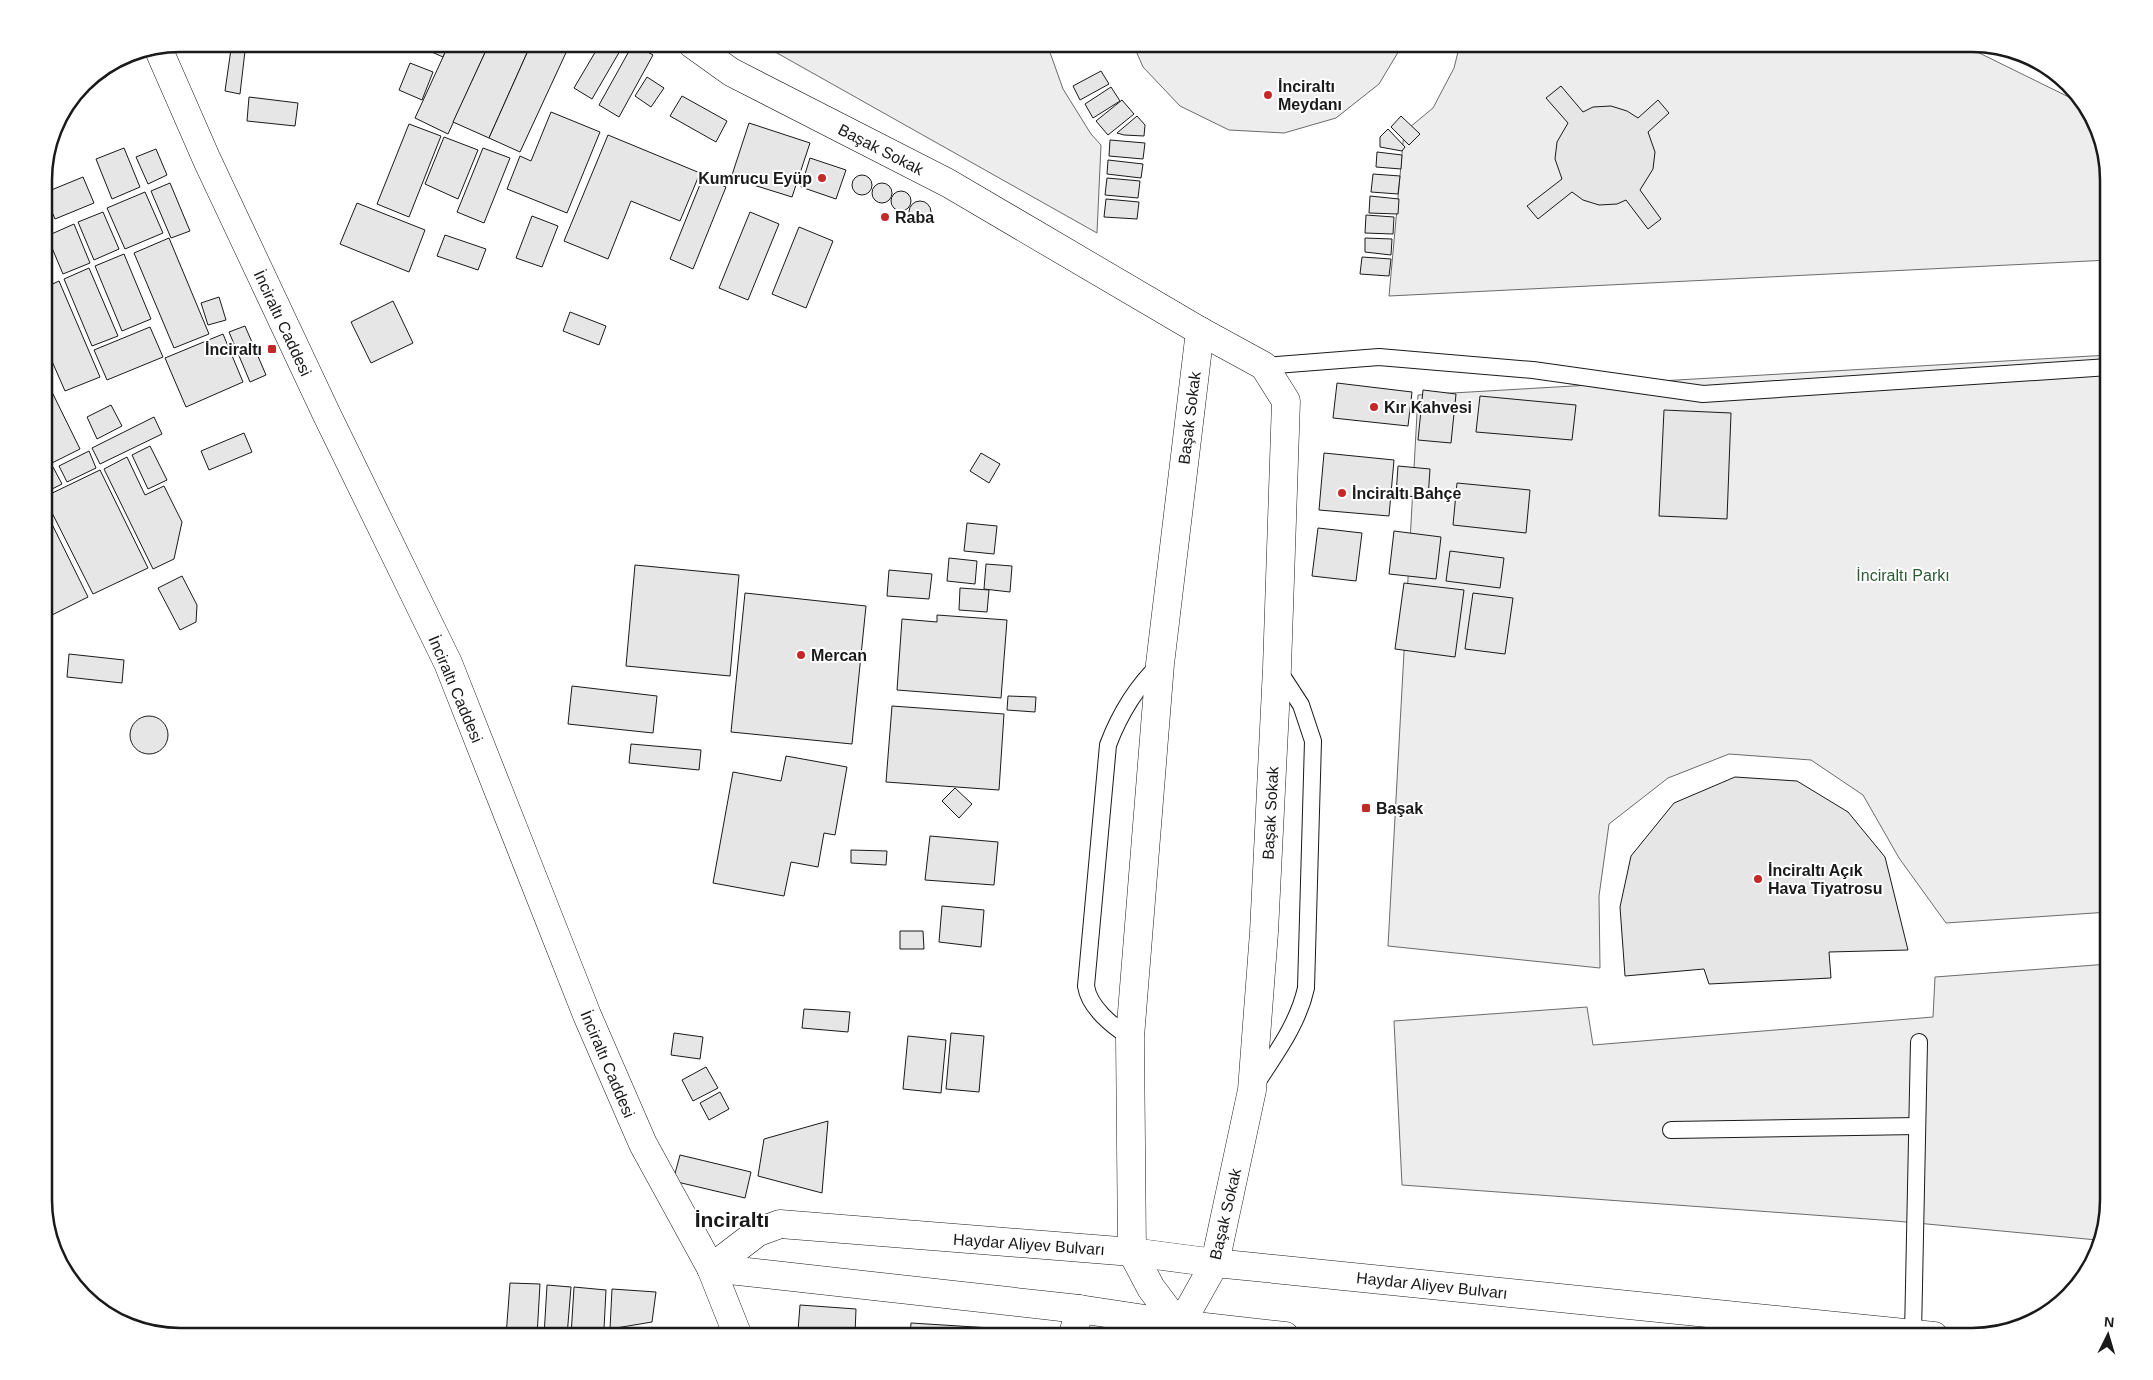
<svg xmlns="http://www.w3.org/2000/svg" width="2153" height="1380" font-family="Helvetica,sans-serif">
	<rect width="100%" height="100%" fill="#fff"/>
	<!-- built -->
	<g fill="#ededed" stroke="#6a6a6a">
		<polygon points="761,44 1047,44 1063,89 1091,134 1101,145 1097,233"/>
		<polygon points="1133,44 1403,44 1379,84 1336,118 1284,133 1229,130 1180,106 1143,67"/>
		<polygon points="1460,44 1961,44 2083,104 2091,112 2109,180 2109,260 1389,296 1404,132 1433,108 1454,68"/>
		<polygon points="2109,355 2109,912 1946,923 1899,858 1863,795 1811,760 1729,754 1668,778 1609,824 1599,896 1600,968 1388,946 1418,395"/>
		<polygon points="2109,964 2109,1200 2097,1240 1895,1221 1402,1185 1394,1021 1587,1007 1593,1045 1933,1017 1935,977"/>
	</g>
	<!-- building -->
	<g fill="#e6e6e6" stroke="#1a1a1a">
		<polygon points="414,44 449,44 443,57"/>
		<polygon points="449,44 489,44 448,134 415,118"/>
		<polygon points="489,44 531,44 489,138 453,122"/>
		<polygon points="531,44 570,44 520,152 489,138"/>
		<polygon points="600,44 624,44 592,99 574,88"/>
		<polygon points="633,44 653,55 619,117 599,105"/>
		<polygon points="231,49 245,51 240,94 225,91"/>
		<polygon points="410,63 433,72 422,100 399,90"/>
		<polygon points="107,68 106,77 96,76"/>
		<polygon points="1101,71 1109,84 1080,100 1073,86"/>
		<polygon points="647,77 664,88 651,107 635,96"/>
		<polygon points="1561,86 1583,112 1593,107 1611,106 1627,111 1638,118 1658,100 1669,113 1648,132 1655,152 1653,169 1640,190 1661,219 1648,229 1626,200 1617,204 1599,205 1583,200 1572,192 1538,219 1527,206 1562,179 1555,159 1557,142 1568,123 1546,98"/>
		<polygon points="1111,87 1120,101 1093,118 1085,104"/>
		<polygon points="682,96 727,121 716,142 670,116"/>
		<polygon points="249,97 298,103 295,126 247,121"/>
		<polygon points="1122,100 1134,114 1108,135 1096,121"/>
		<polygon points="551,112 600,132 567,213 507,189 520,156 531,161"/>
		<polygon points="1137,116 1145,125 1144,136 1124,135 1117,133"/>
		<polygon points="1401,116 1420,134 1409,145 1391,127"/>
		<polygon points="749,123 810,143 792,197 731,178"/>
		<polygon points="409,124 441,136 409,217 377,204"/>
		<polygon points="1388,129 1405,147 1402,151 1380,147 1380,137"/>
		<polygon points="608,135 700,173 680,221 631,201 608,259 564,241"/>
		<polygon points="444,137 478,150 458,199 425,184"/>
		<polygon points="1110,140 1145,143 1143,159 1109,156"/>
		<polygon points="124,148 140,187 112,199 96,159"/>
		<polygon points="483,148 510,158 484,223 457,212"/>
		<polygon points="156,149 167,175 148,184 136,157"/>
		<polygon points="1377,152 1402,155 1401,169 1376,167"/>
		<polygon points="810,158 846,170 836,199 801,187"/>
		<polygon points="1108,160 1143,164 1141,178 1107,174"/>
		<polygon points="1373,174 1400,176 1398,194 1371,192"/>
		<circle cx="862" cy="185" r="10"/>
		<polygon points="83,177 94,203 55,219 44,193"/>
		<polygon points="703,177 726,187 693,269 670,259"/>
		<polygon points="1107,178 1140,181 1138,198 1105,195"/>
		<polygon points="170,183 190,231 171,238 151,191"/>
		<circle cx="882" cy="193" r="10"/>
		<circle cx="901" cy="201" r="10"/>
		<polygon points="145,192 163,233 125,249 107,208"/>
		<polygon points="1370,196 1399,199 1398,214 1369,213"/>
		<polygon points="1106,199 1139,202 1137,219 1104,217"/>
		<circle cx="920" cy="212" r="11"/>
		<polygon points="357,203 425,230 409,272 340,244"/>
		<polygon points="103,212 119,249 94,260 78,222"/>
		<polygon points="750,212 779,224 748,300 719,288"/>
		<polygon points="1366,215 1394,217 1393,234 1365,233"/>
		<polygon points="532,216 558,226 542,267 516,258"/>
		<polygon points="74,224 90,263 63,274 47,236"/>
		<polygon points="799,227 833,241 806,308 772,294"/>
		<polygon points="445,235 486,249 478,270 437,256"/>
		<polygon points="169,238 209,334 174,348 134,253"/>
		<polygon points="1365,238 1392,239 1391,255 1365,252"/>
		<polygon points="124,254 151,319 122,331 95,266"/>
		<polygon points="1362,257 1391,259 1389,276 1360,274"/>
		<polygon points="89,268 118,336 92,346 64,279"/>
		<polygon points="59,281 100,377 65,391 44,343 44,288"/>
		<polygon points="219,297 226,320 208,325 201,303"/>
		<polygon points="393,301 413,343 371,363 351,322"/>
		<polygon points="570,312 606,326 599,345 563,331"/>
		<polygon points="245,326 266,375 250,382 229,332"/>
		<polygon points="150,327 163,357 107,380 94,350"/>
		<polygon points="223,334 243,382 186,407 165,358"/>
		<polygon points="1337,383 1412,392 1408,426 1333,418"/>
		<polygon points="50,388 80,449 44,467 44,391"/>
		<polygon points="1423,390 1456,394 1451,443 1418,440"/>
		<polygon points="1480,396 1576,405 1572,440 1476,432"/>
		<polygon points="111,405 122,426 97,439 87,417"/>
		<polygon points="1664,410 1731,413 1727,519 1659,516"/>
		<polygon points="154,417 162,434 100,464 92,448"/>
		<polygon points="244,433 252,452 209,470 201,451"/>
		<polygon points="150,446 167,480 148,489 132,455"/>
		<polygon points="89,451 96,468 67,482 59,466"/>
		<polygon points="981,453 1000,464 989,483 970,471"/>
		<polygon points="1324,453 1394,460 1389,516 1319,510"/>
		<polygon points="127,457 145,495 164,486 182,522 174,559 153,569 104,469"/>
		<polygon points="1398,466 1430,469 1428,498 1396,495"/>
		<polygon points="53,467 62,484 44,493 44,471"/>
		<polygon points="100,470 148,568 93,594 44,497"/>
		<polygon points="1457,483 1530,490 1526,533 1453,525"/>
		<polygon points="44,508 88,597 44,619"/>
		<polygon points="967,523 997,526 994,554 964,551"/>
		<polygon points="1318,528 1362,533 1356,581 1312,576"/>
		<polygon points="1394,531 1441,537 1436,579 1389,574"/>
		<polygon points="1450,551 1504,558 1500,588 1446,581"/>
		<polygon points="949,558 977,561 975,584 947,581"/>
		<polygon points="986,564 1012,566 1010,592 984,589"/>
		<polygon points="635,565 739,575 730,676 626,666"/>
		<polygon points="889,570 932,574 929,599 887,596"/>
		<polygon points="182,576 197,605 196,622 180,630 158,588"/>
		<polygon points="1404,583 1464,590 1455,657 1395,649"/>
		<polygon points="960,588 989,590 987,612 959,610"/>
		<polygon points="745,593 866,606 852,744 731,732"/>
		<polygon points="1473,593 1513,598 1505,654 1465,649"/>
		<polygon points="937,615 1007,620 1001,698 897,690 902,619 937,622"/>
		<polygon points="69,654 124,660 122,683 67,677"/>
		<polygon points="572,686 657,696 653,733 568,724"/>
		<polygon points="1008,696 1036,697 1035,712 1007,710"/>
		<polygon points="892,706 1004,714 999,790 886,782"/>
		<circle cx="149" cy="735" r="19"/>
		<polygon points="631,744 701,750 699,770 629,763"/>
		<polygon points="786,756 847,767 835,835 824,833 818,867 791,862 784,896 713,883 733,772 781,781"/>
		<polygon points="1735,777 1797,781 1848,812 1885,857 1908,950 1829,952 1831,978 1709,984 1704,969 1625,976 1620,907 1631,856 1674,803"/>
		<polygon points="955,788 972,804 959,818 942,801"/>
		<polygon points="930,836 998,842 994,885 925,880"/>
		<polygon points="851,850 887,851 886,865 851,863"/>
		<polygon points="942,906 984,910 981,947 939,942"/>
		<polygon points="900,931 923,931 924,949 900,949"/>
		<polygon points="804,1009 850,1012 848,1032 802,1028"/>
		<polygon points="674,1033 703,1037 700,1059 671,1055"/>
		<polygon points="951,1033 984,1036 979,1092 946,1089"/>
		<polygon points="908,1036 946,1040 941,1093 903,1089"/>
		<polygon points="706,1067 718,1088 693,1101 682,1080"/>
		<polygon points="720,1092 729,1109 709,1120 700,1103"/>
		<polygon points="828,1121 822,1193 758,1176 764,1139"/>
		<polygon points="680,1155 751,1172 745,1198 673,1181"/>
		<polygon points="510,1283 540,1284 537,1336 506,1336"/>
		<polygon points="547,1285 571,1287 567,1336 544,1336"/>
		<polygon points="574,1287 606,1290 604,1329 587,1328 586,1336 571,1336"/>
		<polygon points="612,1289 656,1292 652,1322 610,1329"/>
		<polygon points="800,1305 856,1309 855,1334 798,1331"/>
		<polygon points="911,1323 991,1328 991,1336 910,1336"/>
	</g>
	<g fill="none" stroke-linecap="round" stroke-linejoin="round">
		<!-- lane casing -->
		<g stroke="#1a1a1a" stroke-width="18">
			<g id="lane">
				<polyline points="1264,366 1379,357 1533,370 1703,394 2109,367"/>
				<path d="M1130 1037C1112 1026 1089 1007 1086 986L1108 745C1120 713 1136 687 1160 664"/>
				<path d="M1256 1084C1276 1053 1298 1024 1306 988L1313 741 1301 705 1277 668"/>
				<polyline points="1671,1130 1917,1126"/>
				<polyline points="1913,1334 1919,1042"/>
			</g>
		</g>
		<!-- secondary casing -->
		<g stroke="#1a1a1a" stroke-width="29">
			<g id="secondary">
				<polyline points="692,44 731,72 948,183 1200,331 1264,366 1286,401 1277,668 1264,932 1252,1090 1215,1263 1188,1311 1178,1324"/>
				<polyline points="158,48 207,160 326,413 448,663 587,1015 643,1144 711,1268 738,1336"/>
				<polyline points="711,1268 758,1232 780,1224 1132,1252 1215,1263 1934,1336"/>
				<polyline points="711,1268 1079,1309 1178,1324 1285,1336"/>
				<polyline points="1178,1324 1151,1288 1132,1252 1130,1037 1160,664 1200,331"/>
				<polyline points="1073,1336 1079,1309"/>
			</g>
		</g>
		<!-- lane -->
		<use href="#lane" stroke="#fff" stroke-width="16"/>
		<!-- secondary -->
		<use href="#secondary" stroke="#fff" stroke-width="28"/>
	</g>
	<!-- markers -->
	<g fill="#c62828" stroke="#fff" stroke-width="2">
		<circle cx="1268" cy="95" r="5"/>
		<circle cx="822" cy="178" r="5"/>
		<circle cx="885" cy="217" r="5"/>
		<rect x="267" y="344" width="10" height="10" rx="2.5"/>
		<circle cx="1374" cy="407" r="5"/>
		<circle cx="1342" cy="493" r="5"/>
		<circle cx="801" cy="655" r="5"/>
		<rect x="1361" y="803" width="10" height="10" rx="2.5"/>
		<circle cx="1758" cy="879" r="5"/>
	</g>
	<g text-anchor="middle" stroke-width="4" stroke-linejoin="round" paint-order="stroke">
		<!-- poi labels -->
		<g font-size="16" font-weight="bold" fill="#1a1a1a" stroke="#fff" text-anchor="start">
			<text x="1278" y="92">İnciraltı<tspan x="1278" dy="18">Meydanı</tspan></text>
			<text x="812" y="184" text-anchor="end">Kumrucu Eyüp</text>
			<text x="895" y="223">Raba</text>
			<text x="262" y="355" text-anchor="end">İnciraltı</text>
			<text x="1384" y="413">Kır Kahvesi</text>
			<text x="1352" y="499">İnciraltı Bahçe</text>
			<text x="811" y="661">Mercan</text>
			<text x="1376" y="814">Başak</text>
			<text x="1768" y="876">İnciraltı Açık<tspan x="1768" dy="18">Hava Tiyatrosu</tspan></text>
		</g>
		<!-- street labels -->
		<g font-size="16" fill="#1a1a1a" stroke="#fff">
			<text transform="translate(881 149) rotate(27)" y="6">Başak Sokak</text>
			<text transform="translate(283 323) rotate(65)" y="6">İnciraltı Caddesi</text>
			<text transform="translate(1189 418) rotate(-83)" y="6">Başak Sokak</text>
			<text transform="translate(456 689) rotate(67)" y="6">İnciraltı Caddesi</text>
			<text transform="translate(1270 813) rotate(-87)" y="6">Başak Sokak</text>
			<text transform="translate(608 1064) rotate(67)" y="6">İnciraltı Caddesi</text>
			<text transform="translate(1225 1214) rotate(-77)" y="6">Başak Sokak</text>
			<text transform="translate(1029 1244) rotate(4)" y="6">Haydar Aliyev Bulvarı</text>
			<text transform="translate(1432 1285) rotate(6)" y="6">Haydar Aliyev Bulvarı</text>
		</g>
		<!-- park labels -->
		<g font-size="16" fill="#2b5a34" stroke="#fff">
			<text x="1903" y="581">İnciraltı Parkı</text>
		</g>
		<!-- district labels -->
		<g font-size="21" font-weight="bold" fill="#1a1a1a" stroke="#fff">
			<text x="732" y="1227">İnciraltı</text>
		</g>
	</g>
	<!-- crop -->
	<path d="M0 0H2153V1380H0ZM180 52H1972A128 128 0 0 1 2100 180V1200A128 128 0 0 1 1972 1328H180A128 128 0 0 1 52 1200V180A128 128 0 0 1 180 52Z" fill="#fff" fill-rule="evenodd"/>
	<path fill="none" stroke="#1a1a1a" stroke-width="2.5" d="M180 52H1972A128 128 0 0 1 2100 180V1200A128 128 0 0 1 1972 1328H180A128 128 0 0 1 52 1200V180A128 128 0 0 1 180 52Z"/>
	<!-- north arrow -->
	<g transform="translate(2108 1335) rotate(5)" stroke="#ffffff" stroke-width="4" paint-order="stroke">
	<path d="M0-4L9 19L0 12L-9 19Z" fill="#1a1a1a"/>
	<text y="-8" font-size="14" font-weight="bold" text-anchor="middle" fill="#1a1a1a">N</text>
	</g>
</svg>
